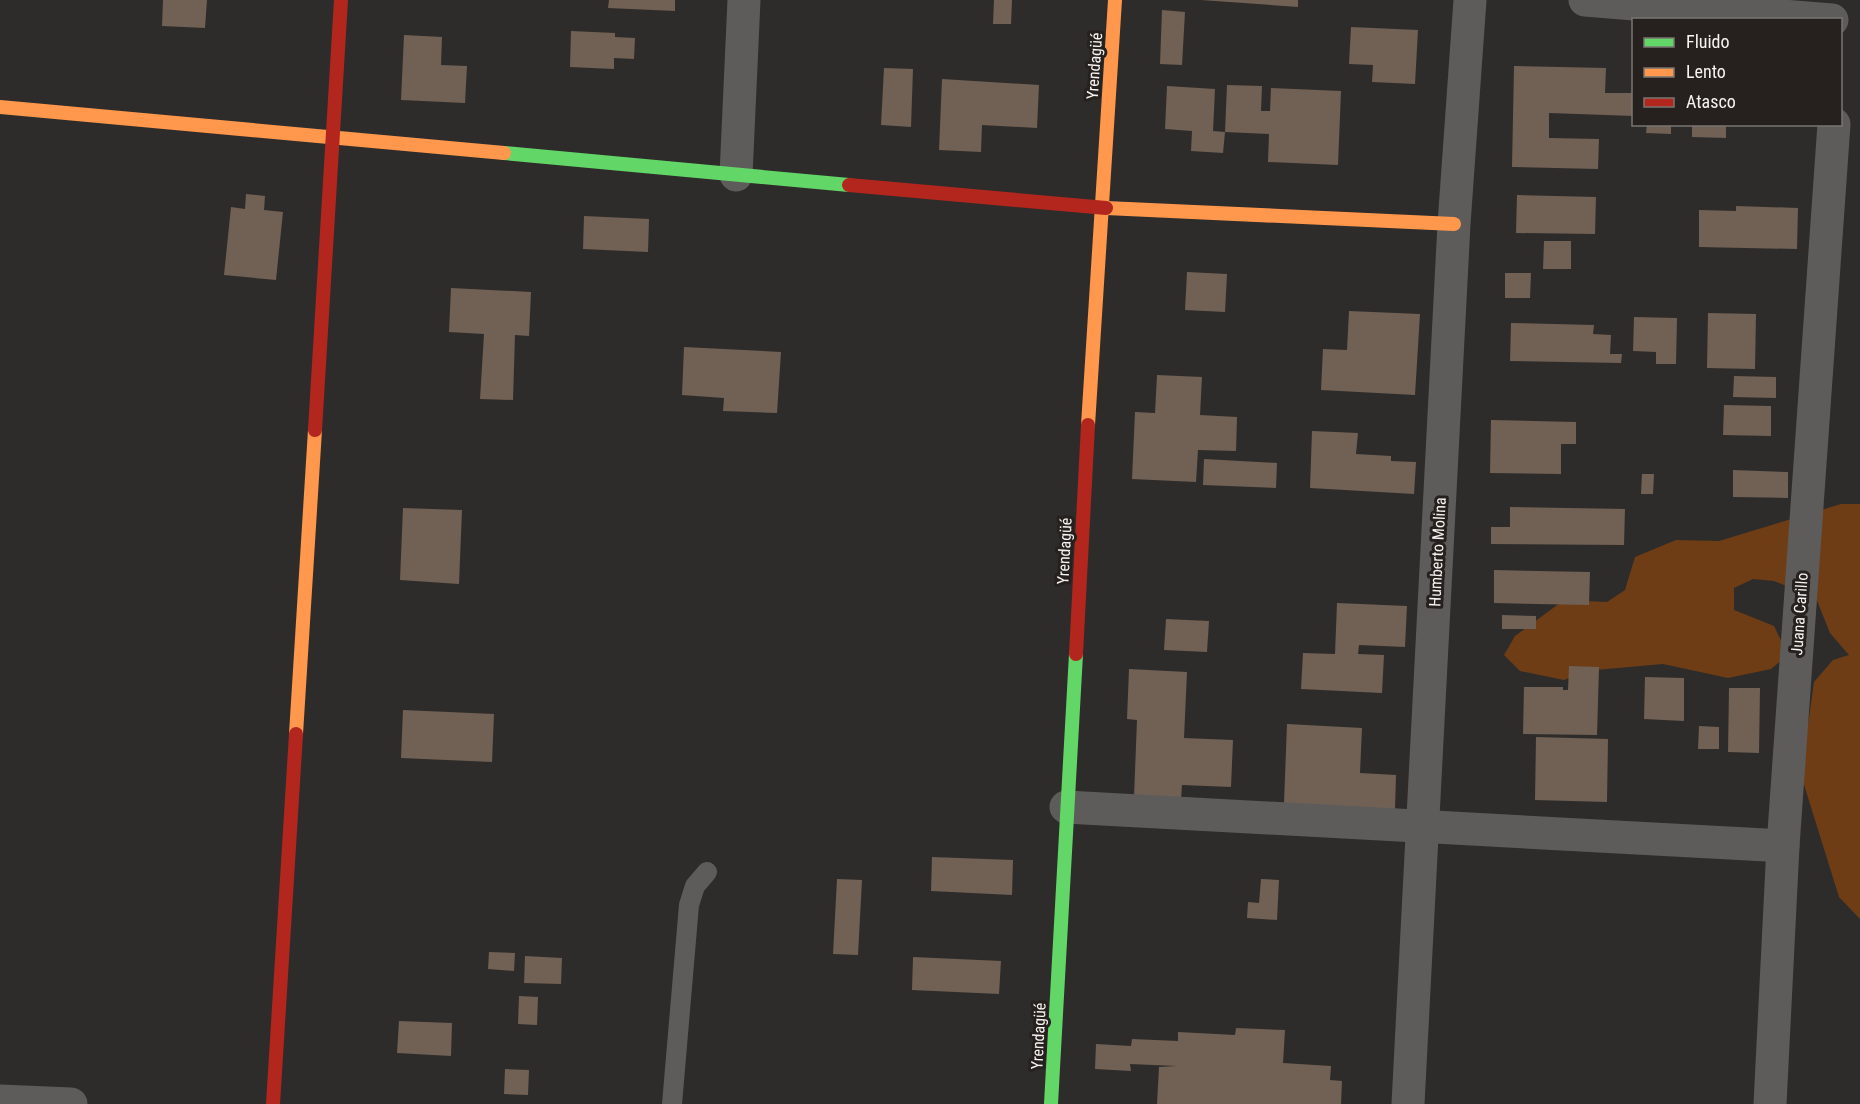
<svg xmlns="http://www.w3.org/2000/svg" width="1860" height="1104" font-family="'Roboto Condensed',sans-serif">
	<rect width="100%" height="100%" fill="#2e2c2a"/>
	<!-- green -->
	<polygon fill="#6e3d16" points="1841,504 1860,504 1860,919 1839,897 1801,775 1814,682 1833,660 1849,655 1830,633 1816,598 1774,581 1753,579 1734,588 1734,610 1774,626 1788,655 1771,669 1728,678 1663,664 1584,671 1564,680 1520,671 1504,655 1515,636 1564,600 1607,602 1625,590 1635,557 1676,540 1719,541"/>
	<!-- building -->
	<g fill="#716054">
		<polygon points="163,0 207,0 205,28 162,26"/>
		<polygon points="609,0 675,0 675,11 608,8"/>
		<polygon points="994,0 1012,0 1011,24 993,24"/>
		<polygon points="1201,0 1298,0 1298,7"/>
		<polygon points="1162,10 1185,12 1182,65 1160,64"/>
		<polygon points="1351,27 1418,30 1415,84 1372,82 1373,65 1349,64"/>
		<polygon points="571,31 615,33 615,37 635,38 634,59 614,58 614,69 570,67"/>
		<polygon points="404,35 442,37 441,65 467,66 465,103 401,100"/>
		<polygon points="1514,66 1606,68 1605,93 1634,93 1634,116 1549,113 1549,138 1599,139 1598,169 1512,167"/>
		<polygon points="884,68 913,69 911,127 881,125"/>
		<polygon points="942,79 1039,85 1037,128 982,125 981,152 939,150"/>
		<polygon points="1227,85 1262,86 1261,111 1270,111 1271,88 1341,91 1338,165 1268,162 1269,134 1225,132"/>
		<polygon points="1167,86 1215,89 1213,131 1225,132 1223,153 1191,151 1192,131 1165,129"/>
		<polygon points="1647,124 1671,124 1671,134 1646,133"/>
		<polygon points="1692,124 1726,124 1726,138 1692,137"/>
		<polygon points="246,194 265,196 264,210 283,212 276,280 224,275 231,207 245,209"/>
		<polygon points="1517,195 1596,197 1595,234 1516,233"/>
		<polygon points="1736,206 1798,208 1797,249 1699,247 1699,210 1736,211"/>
		<polygon points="584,216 649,219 648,252 583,249"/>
		<polygon points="1544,241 1571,241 1571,269 1543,269"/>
		<polygon points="1187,272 1227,274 1225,312 1185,310"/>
		<polygon points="1505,273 1531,273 1530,298 1505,298"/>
		<polygon points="451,288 531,292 529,336 515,335 513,400 480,399 484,334 449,332"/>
		<polygon points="1349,311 1420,314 1415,395 1321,390 1323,349 1347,350"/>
		<polygon points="1708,313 1756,314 1755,369 1707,368"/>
		<polygon points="1634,317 1677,318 1676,364 1656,364 1656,352 1633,351"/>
		<polygon points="1511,323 1594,325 1593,334 1611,335 1610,354 1622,354 1621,363 1510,361"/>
		<polygon points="684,347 781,352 777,413 723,411 724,398 682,395"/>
		<polygon points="1157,375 1202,377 1200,415 1237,417 1236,451 1198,450 1196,482 1132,479 1135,412 1155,413"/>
		<polygon points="1734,376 1776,377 1776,398 1733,397"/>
		<polygon points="1724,405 1771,406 1771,436 1723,435"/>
		<polygon points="1491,420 1576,422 1576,444 1561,444 1561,474 1490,473"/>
		<polygon points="1312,431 1358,433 1356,454 1391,456 1391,461 1416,462 1414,494 1310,488"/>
		<polygon points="1204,459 1277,463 1276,488 1203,485"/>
		<polygon points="1733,470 1788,472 1788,498 1733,497"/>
		<polygon points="1642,474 1654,474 1653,494 1641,494"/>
		<polygon points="1510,507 1625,509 1624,545 1491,544 1491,527 1510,527"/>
		<polygon points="403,508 462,510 459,584 400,580"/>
		<polygon points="1494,570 1590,572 1589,605 1494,603"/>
		<polygon points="1337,603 1407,606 1405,647 1359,645 1358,654 1384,655 1382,693 1301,689 1303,653 1335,654"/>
		<polygon points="1502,615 1536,616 1536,629 1502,629"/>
		<polygon points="1166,619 1209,621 1207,652 1164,650"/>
		<polygon points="1569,666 1599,667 1597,735 1523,734 1524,687 1563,687 1563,690 1568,690"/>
		<polygon points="1129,669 1187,672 1184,738 1233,740 1231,787 1182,785 1181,800 1134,797 1137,720 1127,719"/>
		<polygon points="1645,677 1684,678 1684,721 1644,719"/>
		<polygon points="1729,688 1760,688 1759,753 1728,752"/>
		<polygon points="403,710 494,714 492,762 401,758"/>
		<polygon points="1287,724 1362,728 1360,773 1396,775 1395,809 1284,803"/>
		<polygon points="1699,726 1719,727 1719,749 1698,749"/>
		<polygon points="1536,737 1608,739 1607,802 1535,800"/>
		<polygon points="932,857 1013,860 1012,895 931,891"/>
		<polygon points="837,879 862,880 858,955 833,954"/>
		<polygon points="1261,879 1279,880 1277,920 1247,918 1248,902 1259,903"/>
		<polygon points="489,952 515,953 514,971 488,969"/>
		<polygon points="525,956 562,958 561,984 524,983"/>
		<polygon points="913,957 1001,961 999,994 912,990"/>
		<polygon points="519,996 538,997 537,1025 518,1024"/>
		<polygon points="399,1021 452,1023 451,1056 397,1053"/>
		<polygon points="1236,1028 1285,1030 1283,1063 1331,1066 1330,1080 1342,1081 1341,1104 1157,1104 1159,1067 1177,1066 1130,1064 1131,1071 1095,1069 1096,1044 1131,1046 1132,1039 1178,1041 1178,1032 1235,1035"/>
		<polygon points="505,1069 529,1070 528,1095 504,1094"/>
	</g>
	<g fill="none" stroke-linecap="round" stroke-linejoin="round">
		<!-- lane -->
		<polyline stroke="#5e5c5b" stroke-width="20" points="672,1104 689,905 695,886 707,872"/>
		<!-- street -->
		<g stroke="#5e5c5b" stroke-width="33">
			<polyline points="1585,0 1832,20"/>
			<polyline points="736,175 744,0"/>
			<polyline points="1066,807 1783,846"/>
			<polyline points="0,1101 71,1104"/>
			<polyline points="1408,1104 1454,224 1470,0"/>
			<polyline points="1770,1104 1783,846 1834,124"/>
		</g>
		<!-- fast -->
		<g stroke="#63d668" stroke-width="14">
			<polyline points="504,153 849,185"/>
			<polyline points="1051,1104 1076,654"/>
		</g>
		<!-- slow -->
		<g stroke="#ff974d" stroke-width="14">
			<polyline points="0,107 504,153"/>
			<polyline points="1106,208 1454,224"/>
			<polyline points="1088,425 1115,0"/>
			<polyline points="296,734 315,430"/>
		</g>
		<!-- jam -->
		<g stroke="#b3261e" stroke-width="14">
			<polyline points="849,185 1106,208"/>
			<polyline points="315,430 341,0"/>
			<polyline points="1076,654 1088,425"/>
			<polyline points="273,1104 296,734"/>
		</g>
	</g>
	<g text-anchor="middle" stroke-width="6" stroke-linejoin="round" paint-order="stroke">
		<!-- street labels -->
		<g font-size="16" fill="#f6f3f1" stroke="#26211e">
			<text transform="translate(1094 66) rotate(-86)" y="6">Yrendagüé</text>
			<text transform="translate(1064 551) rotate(-87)" y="6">Yrendagüé</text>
			<text transform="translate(1437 552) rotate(-87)" y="6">Humberto Molina</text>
			<text transform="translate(1799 614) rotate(-86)" y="6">Juana Carillo</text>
			<text transform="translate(1038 1036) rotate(-87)" y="6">Yrendagüé</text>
		</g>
	</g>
	<!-- legend -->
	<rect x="1632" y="18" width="210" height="108" fill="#26211e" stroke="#797572" stroke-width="1.5"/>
	<rect x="1644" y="38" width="30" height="9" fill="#63d668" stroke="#797572" stroke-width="1.5"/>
	<text x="1686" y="48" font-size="18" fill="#f6f3f1">Fluido</text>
	<rect x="1644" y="68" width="30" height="9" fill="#ff974d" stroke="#797572" stroke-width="1.5"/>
	<text x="1686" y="78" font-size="18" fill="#f6f3f1">Lento</text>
	<rect x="1644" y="98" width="30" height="9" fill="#b3261e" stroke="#797572" stroke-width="1.5"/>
	<text x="1686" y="108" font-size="18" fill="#f6f3f1">Atasco</text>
</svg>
